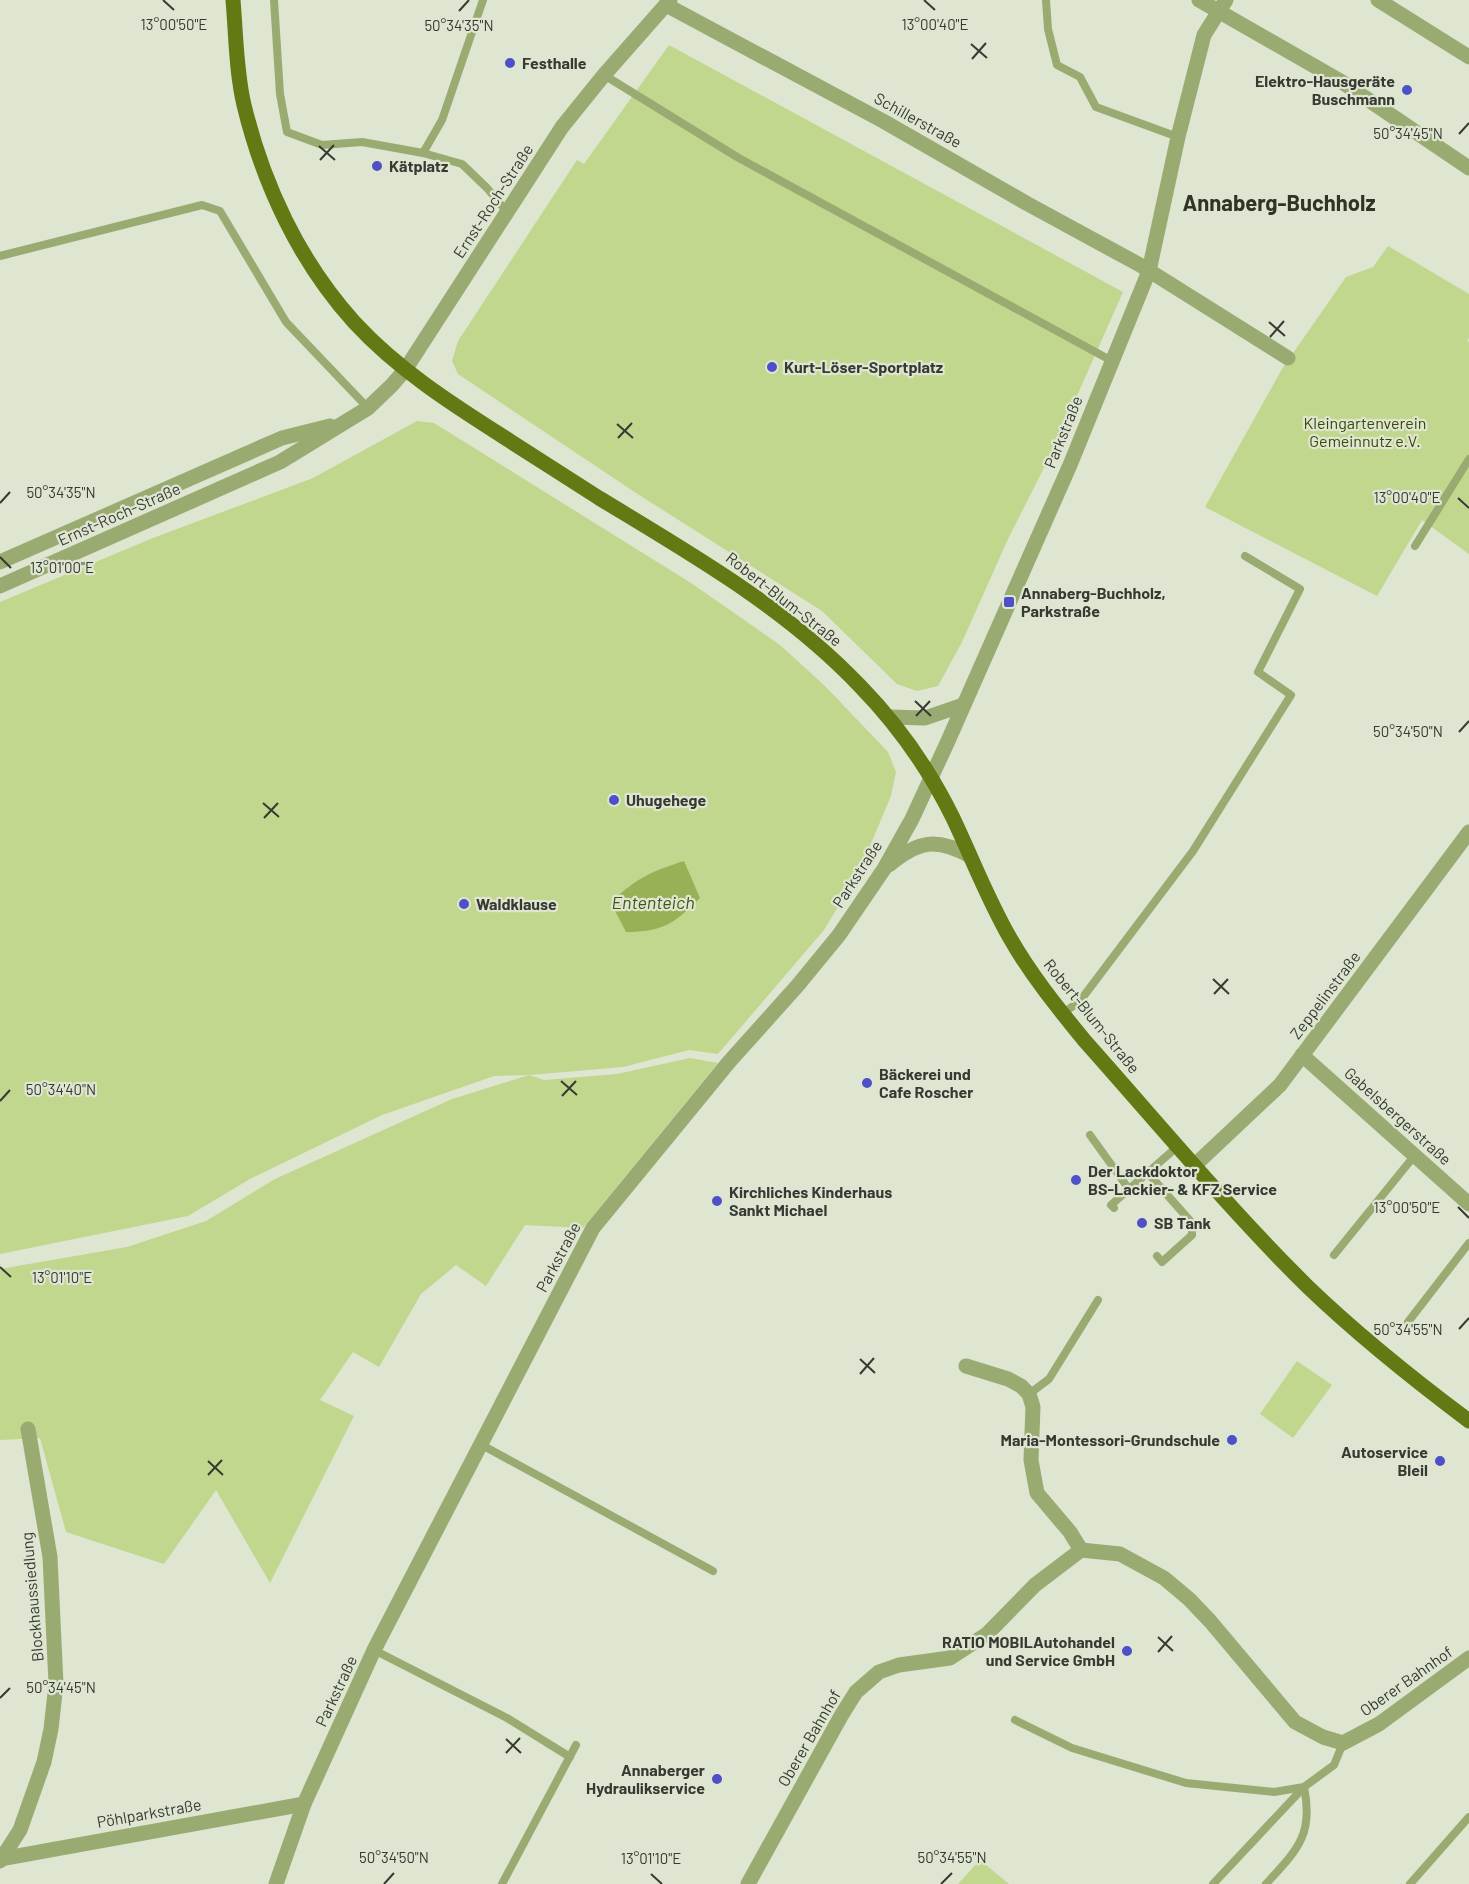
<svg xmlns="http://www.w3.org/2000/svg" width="1469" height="1884" font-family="Barlow,sans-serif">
	<rect width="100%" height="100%" fill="#dee5d1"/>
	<!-- green -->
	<g fill="#c1d78d">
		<polygon points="669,45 1123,292 1053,450 1008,539 962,642 938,686 917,691 897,684 822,611 636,493 458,374 452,361 458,341 577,160 584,164"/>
		<polygon points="1388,246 1469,294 1469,338 1467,341 1469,342 1469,554 1422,520 1377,596 1205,507 1282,369 1346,277 1373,267"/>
		<polygon points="417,421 434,423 691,583 780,645 825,686 888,752 896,772 891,796 858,874 824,930 718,1054 689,1050 623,1067 529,1075 544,1080 617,1074 690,1058 718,1063 583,1228 525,1225 486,1286 456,1265 421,1294 379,1367 353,1352 320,1400 354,1416 270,1583 216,1490 164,1564 66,1532 40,1438 0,1440 0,1269 127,1247 206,1221 275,1179 452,1099 529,1075 494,1076 382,1115 250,1179 188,1216 0,1254 0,602 153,538 313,478"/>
		<polygon points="1297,1361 1332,1385 1293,1438 1260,1414"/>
		<polygon points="980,1860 1009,1884 958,1884"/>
	</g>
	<!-- water -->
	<path fill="#99b156" d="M684 861 700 898C675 923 663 932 626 932L613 907 612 901C637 878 652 871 684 861Z"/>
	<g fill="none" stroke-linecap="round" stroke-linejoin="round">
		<!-- lane -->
		<g stroke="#9aab72" stroke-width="8">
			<polyline points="274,0 280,94 287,132 322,145 362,142 423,153 462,164 487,188 507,212"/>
			<polyline points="1046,0 1048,29 1057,65 1080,77 1096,107 1178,137"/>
			<polyline points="604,75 737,157 1112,361"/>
			<polyline points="423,153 442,120 483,0"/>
			<polyline points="0,256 202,205 220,211 286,322 368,408"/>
			<polyline points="1415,546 1469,459"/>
			<polyline points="1062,1014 1080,1001 1193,851 1291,695 1258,672 1300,589 1245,556"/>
			<polyline points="1090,1135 1131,1192"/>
			<polyline points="1147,1172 1192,1223 1192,1235 1162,1262 1157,1256"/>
			<polyline points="1114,1208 1111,1205 1178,1146"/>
			<polyline points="1334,1255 1415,1155"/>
			<polyline points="1408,1322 1469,1243"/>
			<polyline points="1029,1394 1049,1379 1098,1300"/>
			<polyline points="480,1444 713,1571"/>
			<polyline points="374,1650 507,1718 570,1757"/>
			<polyline points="1015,1720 1072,1748 1186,1783 1274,1792 1304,1787 1334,1765 1343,1743"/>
			<polyline points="502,1884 576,1745"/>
			<polyline points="1213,1884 1304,1787"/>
			<path d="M1266 1884C1297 1850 1314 1835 1304 1787"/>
			<polyline points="1410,1884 1469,1817"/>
		</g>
		<!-- street -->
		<g stroke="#9aab72" stroke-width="15">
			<polyline points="1199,0 1342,82 1469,168"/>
			<polyline points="1378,0 1469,57"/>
			<polyline points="666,5 883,121 1026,203 1140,265 1288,358"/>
			<polyline points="0,562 282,438 330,426"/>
			<polyline points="0,586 280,462 368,408 392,385 405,370 562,127 604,75 670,0"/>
			<polyline points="889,717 925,718 963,705"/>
			<path d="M889 865C918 841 936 837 970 856"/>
			<polyline points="1302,1055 1469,1204"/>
			<polyline points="1195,1165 1280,1085 1469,832"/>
			<polyline points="966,1366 1008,1379 1021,1386 1029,1394 1033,1407 1031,1460 1037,1493 1070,1532 1081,1550"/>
			<polyline points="0,1859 304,1804"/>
			<polyline points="0,1861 20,1830 44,1762 51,1729 56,1684 50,1557 28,1429"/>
			<polyline points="276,1884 304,1804 374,1650 593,1228 729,1062 798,985 839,935 884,869 912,819 948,741 1070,465 1149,271 1178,137 1204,35 1226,0"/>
			<polyline points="748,1884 841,1716 856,1692 879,1672 899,1665 950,1658 987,1634 1035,1585 1081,1550 1120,1554 1164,1578 1189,1599 1210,1621 1295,1722 1323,1737 1343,1743 1379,1724 1469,1658"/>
		</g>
		<!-- primary -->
		<path stroke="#637913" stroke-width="15" d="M233 0C236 34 236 71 244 105 263 184 299 261 354 322 399 371 455 406 510 441 540 460 569 479 599 498 691 554 785 607 860 686 898 725 929 769 953 818 972 858 988 900 1010 938 1031 975 1058 1008 1084 1040 1158 1123 1229 1209 1308 1287 1358 1335 1413 1379 1469 1421"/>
	</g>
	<!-- ticks -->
	<path fill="none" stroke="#373a32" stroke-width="2" d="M163 0 174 10M924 0 935 10M459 11 469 0M971 44 987 58M972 59 986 43M1459 134 1469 123M319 146 335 160M320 160 334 145M1269 322 1285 336M1270 337 1284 321M617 424 633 438M618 438 632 423M1458 498 1469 508M0 503 10 492M0 557 11 568M915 701 931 716M916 716 930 701M1459 732 1469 721M263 803 279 817M264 818 278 803M1213 979 1229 994M1214 994 1228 979M561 1081 577 1095M562 1096 576 1081M0 1101 10 1090M1458 1207 1469 1218M0 1267 11 1277M1459 1329 1469 1318M860 1359 875 1373M860 1374 874 1358M208 1461 223 1475M208 1475 222 1460M1158 1637 1173 1651M1158 1652 1172 1636M0 1698 10 1688M506 1739 521 1753M506 1753 520 1738M651 1874 662 1884M384 1884 394 1873M941 1884 952 1873"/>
	<!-- markers -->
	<g fill="#4d50c6" stroke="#dee5d1" stroke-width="2">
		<circle cx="510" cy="63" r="6"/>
		<circle cx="1407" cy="90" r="6"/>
		<circle cx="377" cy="166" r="6"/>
		<circle cx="772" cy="367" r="6"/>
		<rect x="1003" y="596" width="12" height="12" rx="3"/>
		<circle cx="614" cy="800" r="6"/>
		<circle cx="464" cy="904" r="6"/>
		<circle cx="867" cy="1083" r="6"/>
		<circle cx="1076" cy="1180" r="6"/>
		<circle cx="717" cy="1201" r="6"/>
		<circle cx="1142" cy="1223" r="6"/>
		<circle cx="1232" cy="1440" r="6"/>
		<circle cx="1440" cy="1461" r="6"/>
		<circle cx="1127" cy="1651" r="6"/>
		<circle cx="717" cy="1779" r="6"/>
	</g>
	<g text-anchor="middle" stroke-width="4.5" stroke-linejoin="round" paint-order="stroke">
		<!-- poi labels -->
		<g font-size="16" font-weight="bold" fill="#373a32" stroke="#dee5d1" text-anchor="start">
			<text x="522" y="69">Festhalle</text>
			<text x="1395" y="87" text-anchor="end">Elektro-Hausgeräte<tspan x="1395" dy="18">Buschmann</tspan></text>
			<text x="389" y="172">Kätplatz</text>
			<text x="784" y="373">Kurt-Löser-Sportplatz</text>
			<text x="1021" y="599">Annaberg-Buchholz,<tspan x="1021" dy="18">Parkstraße</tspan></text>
			<text x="626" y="806">Uhugehege</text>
			<text x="476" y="910">Waldklause</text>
			<text x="879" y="1080">Bäckerei und<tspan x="879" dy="18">Cafe Roscher</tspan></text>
			<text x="1088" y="1177">Der Lackdoktor<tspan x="1088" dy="18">BS-Lackier- &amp; KFZ Service</tspan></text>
			<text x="729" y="1198">Kirchliches Kinderhaus<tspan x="729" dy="18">Sankt Michael</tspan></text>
			<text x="1154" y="1229">SB Tank</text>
			<text x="1220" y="1446" text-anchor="end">Maria-Montessori-Grundschule</text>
			<text x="1428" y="1458" text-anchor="end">Autoservice<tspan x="1428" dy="18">Bleil</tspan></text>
			<text x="1115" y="1648" text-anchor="end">RATIO MOBILAutohandel<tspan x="1115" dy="18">und Service GmbH</tspan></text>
			<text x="705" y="1776" text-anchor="end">Annaberger<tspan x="705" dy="18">Hydraulikservice</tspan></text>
		</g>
		<!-- street labels -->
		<g font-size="16" fill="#373a32" stroke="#dee5d1">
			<text transform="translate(918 120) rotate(29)" y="6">Schillerstraße</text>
			<text transform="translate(493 201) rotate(-57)" y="6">Ernst-Roch-Straße</text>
			<text transform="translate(1063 432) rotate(-68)" y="6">Parkstraße</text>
			<text transform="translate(119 514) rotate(-24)" y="6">Ernst-Roch-Straße</text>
			<text transform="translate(784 599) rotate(38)" y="6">Robert-Blum-Straße</text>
			<text transform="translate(857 874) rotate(-57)" y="6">Parkstraße</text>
			<text transform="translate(1325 995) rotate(-53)" y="6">Zeppelinstraße</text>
			<text transform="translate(1092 1016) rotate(51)" y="6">Robert-Blum-Straße</text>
			<text transform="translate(1398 1116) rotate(42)" y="6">Gabelsbergerstraße</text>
			<text transform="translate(558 1257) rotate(-62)" y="6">Parkstraße</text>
			<text transform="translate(32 1597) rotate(-95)" y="6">Blockhaussiedlung</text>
			<text transform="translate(1406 1681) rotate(-35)" y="6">Oberer Bahnhof</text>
			<text transform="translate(336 1691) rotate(-65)" y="6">Parkstraße</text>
			<text transform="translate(809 1738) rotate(-60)" y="6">Oberer Bahnhof</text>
			<text transform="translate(149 1813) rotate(-10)" y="6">Pöhlparkstraße</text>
		</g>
		<!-- park labels -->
		<g font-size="16" fill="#3a4801" stroke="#dee5d1">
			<text x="1365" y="429">Kleingartenverein<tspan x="1365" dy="18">Gemeinnutz e.V.</tspan></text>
		</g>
		<!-- water labels -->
		<g font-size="18" font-style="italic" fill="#445411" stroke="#dee5d1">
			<text x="653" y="909">Ententeich</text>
		</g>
		<!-- district labels -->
		<g font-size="22" font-weight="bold" fill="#2f3424" stroke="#dee5d1">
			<text x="1279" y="211">Annaberg-Buchholz</text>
		</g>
	</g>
	<g font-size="15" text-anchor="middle" fill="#373a32" stroke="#dee5d1" stroke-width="4.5" stroke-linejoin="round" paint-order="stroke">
		<text x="935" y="30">13°00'40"E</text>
		<text x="174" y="30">13°00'50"E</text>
		<text x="459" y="31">50°34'35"N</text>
		<text x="1408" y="139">50°34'45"N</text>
		<text x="61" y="498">50°34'35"N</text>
		<text x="1407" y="503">13°00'40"E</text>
		<text x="62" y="573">13°01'00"E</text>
		<text x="1408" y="737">50°34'50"N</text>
		<text x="61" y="1095">50°34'40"N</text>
		<text x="1407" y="1213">13°00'50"E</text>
		<text x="62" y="1283">13°01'10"E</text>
		<text x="1408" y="1335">50°34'55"N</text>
		<text x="61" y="1693">50°34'45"N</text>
		<text x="394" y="1863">50°34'50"N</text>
		<text x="952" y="1863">50°34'55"N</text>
		<text x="651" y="1864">13°01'10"E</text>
	</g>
</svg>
